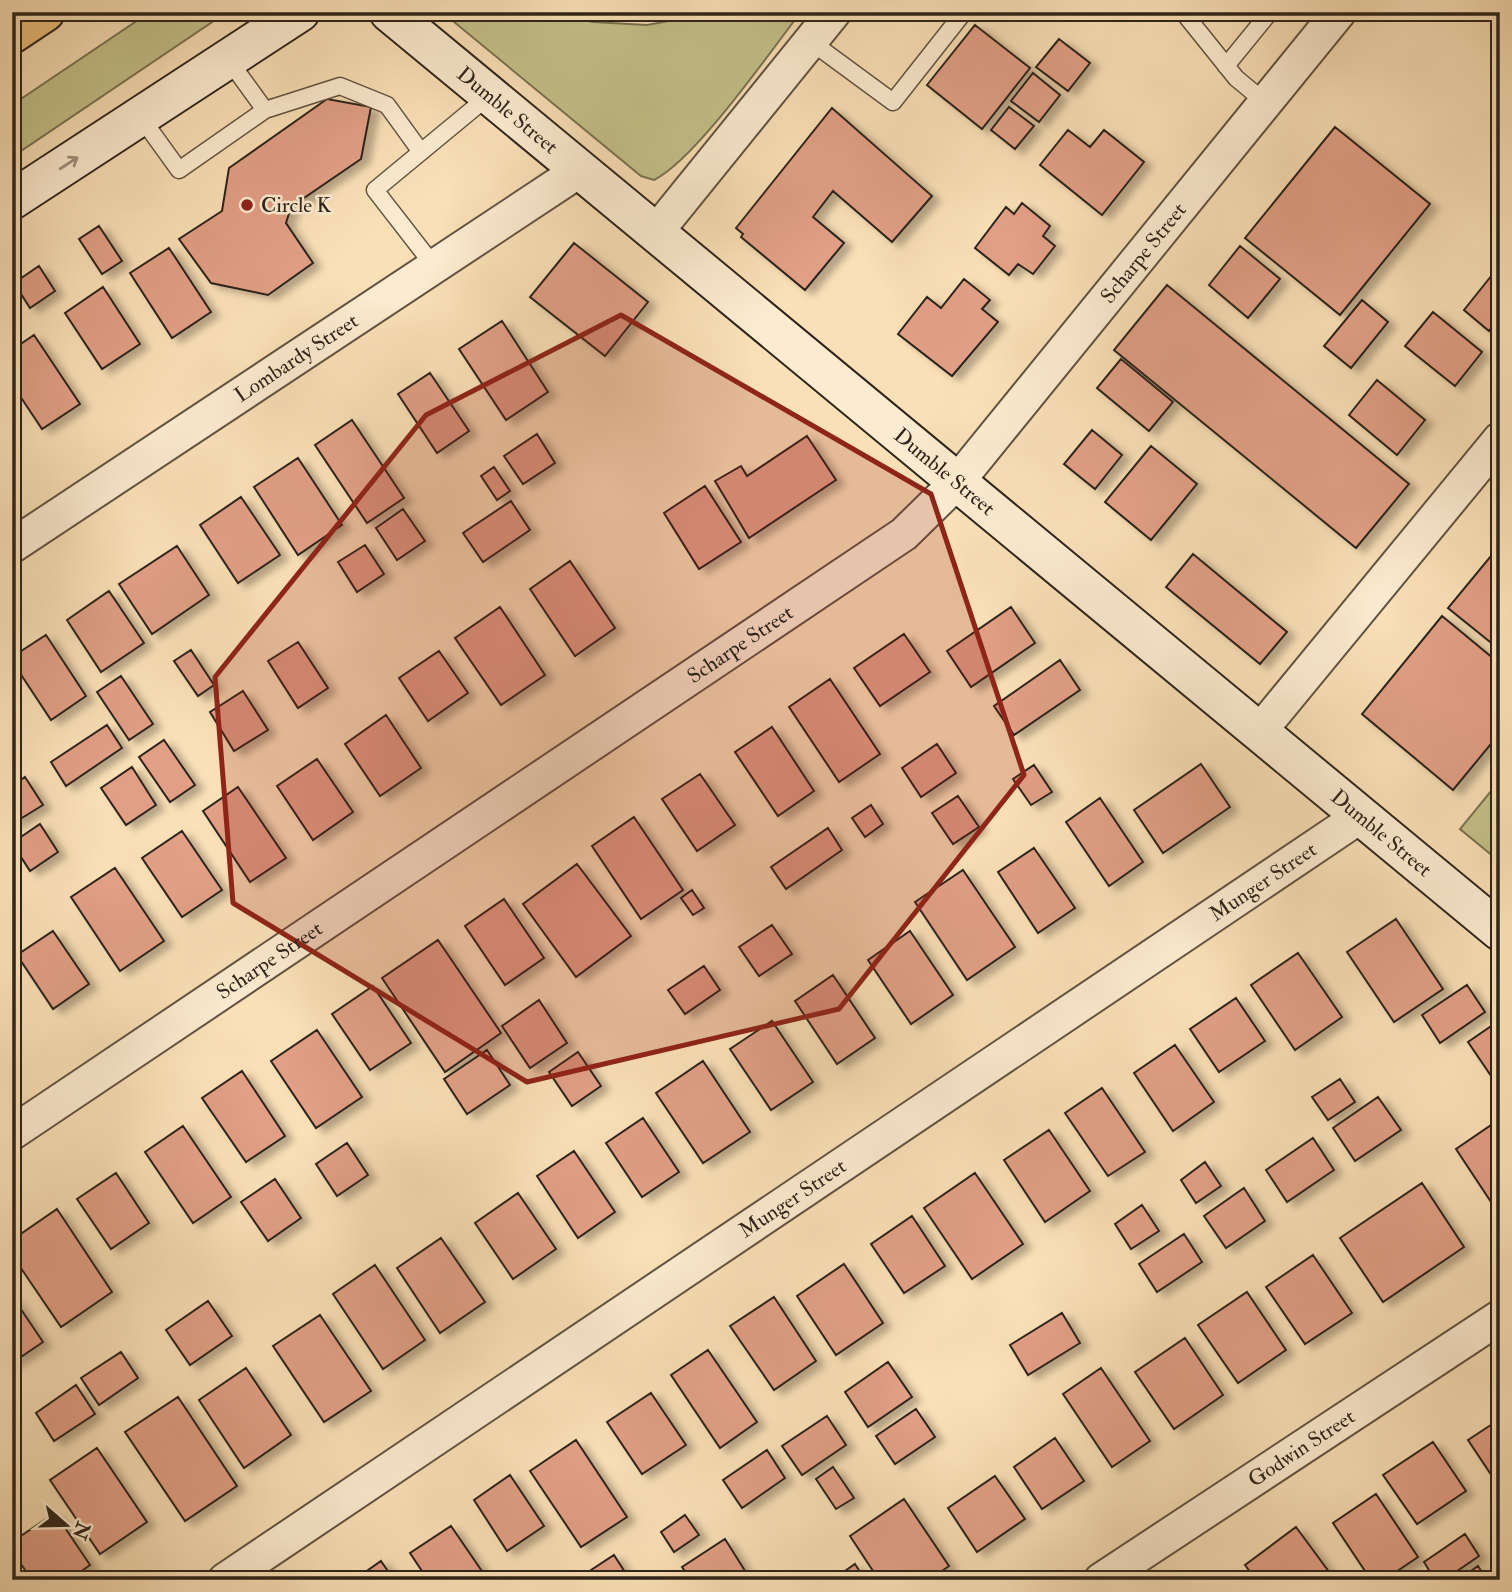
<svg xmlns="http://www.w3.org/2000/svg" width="1512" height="1592" font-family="'IM FELL Double Pica',serif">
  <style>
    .green { fill: #c4c18a; stroke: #797252; stroke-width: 2 }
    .building { fill: #e19f85; stroke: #2e241a; stroke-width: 2; filter: url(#shadow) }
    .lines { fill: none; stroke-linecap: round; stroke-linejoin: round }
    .lane-casing { stroke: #615341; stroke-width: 19 }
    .street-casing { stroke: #615341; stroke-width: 37 }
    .secondary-casing { stroke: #2e241a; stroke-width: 42 }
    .highway-casing { stroke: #2e241a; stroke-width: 42 }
    .lane { stroke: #fcebd0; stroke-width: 16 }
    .street { stroke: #fcebd0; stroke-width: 33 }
    .secondary { stroke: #fcebd0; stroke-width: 38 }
    .highway { stroke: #edc07c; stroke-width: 38 }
    .oneway { stroke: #9f917e }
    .marked { fill: #8f2418; fill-opacity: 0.2; stroke: #8f2418; stroke-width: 5; stroke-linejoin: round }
    .poi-dot { fill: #8f2418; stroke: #fcebd0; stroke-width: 2.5 }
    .labels { text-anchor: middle; stroke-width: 5; stroke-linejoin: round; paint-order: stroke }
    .street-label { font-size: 21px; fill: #2e241a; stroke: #fcebd0 }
    .poi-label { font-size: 21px; fill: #2e241a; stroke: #fcebd0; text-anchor: start }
  </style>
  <defs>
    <filter id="shadow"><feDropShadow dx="8" dy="4.5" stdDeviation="3.5" flood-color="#0004"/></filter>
  </defs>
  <rect width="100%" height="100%" fill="#fae0b7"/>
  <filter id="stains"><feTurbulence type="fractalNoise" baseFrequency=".00286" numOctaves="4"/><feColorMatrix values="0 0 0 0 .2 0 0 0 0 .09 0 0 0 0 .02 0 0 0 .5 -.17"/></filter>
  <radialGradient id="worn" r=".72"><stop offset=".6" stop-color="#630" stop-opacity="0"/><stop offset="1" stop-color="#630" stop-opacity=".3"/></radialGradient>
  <path class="green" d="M150 12H227L12 157V105Z
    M453 12H546L593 22 647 25 718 12H801C769 53 696 159 654 180L641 176 448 17Z
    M1500 780V862L1460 829Z"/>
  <path class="building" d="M975 25 1030 68 982 129 927 85Z
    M1059 39 1090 63 1068 91 1036 67Z
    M1033 73 1060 95 1039 122 1011 101Z
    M327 99 371 107 361 159 291 207 286 223 313 263 268 295 211 283 179 239 222 211 229 168Z
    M1009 107 1034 126 1015 149 991 130Z
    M832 108 932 196 892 242 833 191 813 217 844 243 805 290 741 237 743 234 736 228Z
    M1335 127 1430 204 1340 315 1245 238Z
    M1068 130 1090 147 1104 130 1144 162 1102 215 1040 165Z
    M1022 203 1050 226 1043 236 1055 246 1033 274 1018 264 1009 275 975 248 1006 207 1014 214Z
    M99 226 122 261 102 274 79 239Z
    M574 243 648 302 605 356 530 297Z
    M1240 246 1280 279 1248 318 1209 285Z
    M169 248 211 312 172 338 130 273Z
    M1500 265V318L1489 331 1464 310Z
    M39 266 55 291 30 308 14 283Z
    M964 279 990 300 982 309 998 322 952 376 898 334 927 297 941 308Z
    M1167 285 1409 484 1356 548 1114 350Z
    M103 287 140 344 102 369 65 313Z
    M1362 300 1388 322 1351 368 1324 346Z
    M1433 312 1482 352 1455 386 1405 346Z
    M502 321 548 392 506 420 459 349Z
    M34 335 80 404 42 429 12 384V350Z
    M1121 359 1173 402 1149 431 1097 388Z
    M430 373 469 431 437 453 398 394Z
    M1377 380 1425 420 1397 455 1349 415Z
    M352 420 404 498 367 523 315 445Z
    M1092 430 1122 455 1095 489 1064 464Z
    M537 434 555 463 523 484 504 456Z
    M807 436 836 480 749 538 715 481 741 466 747 476Z
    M1151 446 1197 484 1151 540 1105 502Z
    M298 458 342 525 298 555 254 487Z
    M494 467 510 491 497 500 481 476Z
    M705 486 741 542 699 569 664 513Z
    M241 497 280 555 238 583 200 525Z
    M511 501 530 530 483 562 463 533Z
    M403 509 425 541 397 560 376 528Z
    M365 545 384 574 357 592 338 562Z
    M1500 545V650L1448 608Z
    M177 546 209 595 152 634 119 584Z
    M1193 554 1287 632 1260 664 1166 587Z
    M570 561 615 628 575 656 530 589Z
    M109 591 144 643 101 672 67 620Z
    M500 607 545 675 501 705 455 638Z
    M1011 607 1035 643 971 687 947 651Z
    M1442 616 1500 664V733L1453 790 1362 714Z
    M904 634 930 672 880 706 854 668Z
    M46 635 86 696 51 720 12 661V657Z
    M298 642 328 688 298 708 268 661Z
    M191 650 214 685 198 696 174 661Z
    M439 651 468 693 428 721 399 678Z
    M1060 660 1080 690 1014 735 994 706Z
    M121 676 153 724 129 740 97 692Z
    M830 679 880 754 839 782 789 707Z
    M243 691 268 730 234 751 210 712Z
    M386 715 421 768 380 796 345 744Z
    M107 725 122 748 66 786 51 762Z
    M772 727 814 791 778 816 735 752Z
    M164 740 195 785 170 802 139 757Z
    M937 744 956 773 921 797 902 768Z
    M317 759 353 812 313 840 277 786Z
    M1201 764 1230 807 1163 853 1134 810Z
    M1034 765 1052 792 1031 805 1013 779Z
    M132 767 156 805 126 825 101 788Z
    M700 774 735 825 697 851 662 799Z
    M25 777 43 805 12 824V786Z
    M238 787 286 858 250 882 203 811Z
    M958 796 979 827 953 844 932 813Z
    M1100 798 1143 862 1109 886 1066 822Z
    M871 805 883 824 865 837 852 818Z
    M634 817 683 890 641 919 592 846Z
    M40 824 58 852 30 871 12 843Z
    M828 828 842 850 786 889 771 867Z
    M182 831 222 890 182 917 142 858Z
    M1034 848 1075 908 1038 933 998 872Z
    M577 864 631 936 576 977 523 904Z
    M115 868 164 941 120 971 71 897Z
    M963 870 1015 947 967 980 915 902Z
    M692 890 704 908 693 915 681 898Z
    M504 899 544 958 505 985 465 926Z
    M1396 919 1443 989 1394 1022 1347 952Z
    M772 925 792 954 759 976 739 947Z
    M53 931 89 984 53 1009 17 955Z
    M910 931 953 995 911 1024 868 960Z
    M438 940 501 1033 445 1072 382 978Z
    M1298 953 1342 1017 1295 1050 1251 985Z
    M704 966 720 990 685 1014 668 990Z
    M833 975 875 1038 837 1064 795 1001Z
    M1467 985 1485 1012 1440 1043 1422 1015Z
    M373 986 411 1043 370 1070 332 1014Z
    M1236 998 1265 1041 1219 1072 1190 1029Z
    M539 1000 567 1043 530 1068 502 1026Z
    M1500 1020V1089L1468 1042Z
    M772 1021 813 1082 771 1110 730 1049Z
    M317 1030 362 1097 316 1128 271 1061Z
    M1175 1045 1214 1102 1173 1131 1134 1073Z
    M487 1050 510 1085 467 1114 444 1079Z
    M578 1052 601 1086 572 1106 549 1072Z
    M703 1061 750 1132 703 1163 656 1093Z
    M242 1071 285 1136 246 1162 202 1098Z
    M1340 1079 1355 1102 1328 1120 1312 1097Z
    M1102 1088 1145 1152 1108 1176 1065 1113Z
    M1378 1097 1401 1130 1355 1161 1333 1128Z
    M643 1118 679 1172 642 1197 606 1143Z
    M1500 1119V1201L1493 1205 1456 1149Z
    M183 1126 231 1197 193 1223 145 1152Z
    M1049 1130 1090 1191 1045 1222 1004 1160Z
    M1313 1138 1334 1170 1287 1202 1266 1170Z
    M347 1143 368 1175 337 1196 316 1164Z
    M574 1151 615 1212 578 1238 537 1176Z
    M1205 1162 1221 1186 1196 1203 1181 1180Z
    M116 1173 149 1223 111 1249 77 1199Z
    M975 1173 1023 1244 972 1279 924 1208Z
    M275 1179 301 1218 268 1241 241 1202Z
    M1422 1183 1464 1247 1383 1302 1340 1238Z
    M1244 1188 1265 1221 1226 1248 1204 1216Z
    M518 1193 556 1249 513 1279 475 1223Z
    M1142 1205 1159 1231 1131 1249 1115 1224Z
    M57 1209 112 1292 61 1327 12 1255V1240Z
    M912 1216 945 1266 904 1293 871 1244Z
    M1184 1234 1202 1262 1157 1292 1139 1264Z
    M441 1238 485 1302 440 1333 397 1268Z
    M1313 1255 1352 1313 1305 1344 1266 1287Z
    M844 1264 883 1323 836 1355 797 1296Z
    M375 1265 425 1340 383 1369 333 1294Z
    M1247 1292 1286 1350 1238 1383 1198 1325Z
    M12 1296 43 1342 12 1363Z
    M774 1297 816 1361 774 1390 730 1326Z
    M208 1301 232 1336 190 1365 166 1330Z
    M1062 1313 1080 1343 1028 1375 1010 1345Z
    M320 1315 371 1391 324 1422 273 1346Z
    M1185 1338 1223 1395 1174 1429 1135 1372Z
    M708 1350 757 1422 720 1448 671 1375Z
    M121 1352 138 1378 99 1405 81 1378Z
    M888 1362 912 1397 868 1427 845 1392Z
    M246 1368 291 1435 244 1468 199 1400Z
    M1101 1368 1150 1441 1112 1467 1063 1394Z
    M76 1385 95 1414 54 1441 36 1413Z
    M651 1393 686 1445 642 1474 607 1422Z
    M178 1397 237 1486 185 1521 125 1432Z
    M916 1409 935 1437 895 1464 876 1436Z
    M827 1416 846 1445 802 1475 782 1446Z
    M1500 1419V1475L1494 1479 1468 1440Z
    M1055 1438 1084 1481 1042 1509 1014 1467Z
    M576 1440 627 1517 581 1547 530 1471Z
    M1433 1442 1466 1491 1417 1524 1383 1475Z
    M97 1448 147 1522 100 1554 50 1480Z
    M767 1450 785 1478 742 1508 723 1480Z
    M833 1467 854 1498 836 1509 816 1479Z
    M510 1475 544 1526 507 1551 474 1500Z
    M995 1476 1025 1519 977 1552 948 1508Z
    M1376 1494 1418 1557 1384 1580H1371L1333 1523Z
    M904 1499 949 1566 929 1580H879L850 1536Z
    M55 1513 90 1565 69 1580H32L12 1551V1542Z
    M685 1515 699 1535 674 1552 661 1532Z
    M451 1526 488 1580H428L410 1553Z
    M1296 1527 1335 1580H1256L1245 1565Z
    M1465 1534 1479 1556 1444 1580H1435L1424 1562Z
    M725 1539 747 1574 739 1580H691L682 1567Z
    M614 1555 630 1580H589L585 1574Z
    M381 1561 394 1580H354Z
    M855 1564 865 1580H832Z
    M1478 1566 1487 1580H1458Z"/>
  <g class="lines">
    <g class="lane-casing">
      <path id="lane" d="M1183 12 1236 78 1266 103
        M810 41 893 102 964 12
        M1226 66 1270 12
        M265 110 340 86 387 105 421 152
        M140 116 179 170 265 110 228 59
        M434 266 375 190 490 95"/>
    </g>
    <g class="street-casing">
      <g id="street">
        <path d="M656 232 834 12"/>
        <path id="s1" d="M12 546 580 170"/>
        <path d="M1259 732 1500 439"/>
        <path id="s2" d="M12 1133 904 534 957 482 1339 12"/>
        <path id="s3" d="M225 1580 1359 817"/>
        <path id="s4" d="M1101 1580 1500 1317"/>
      </g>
    </g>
    <g class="secondary-casing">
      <g id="secondary">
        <path id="s5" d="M389 12 1500 931"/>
        <path d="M12 200 300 12"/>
      </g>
    </g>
    <g class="highway-casing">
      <path id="highway" d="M12 34 45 12"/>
    </g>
    <use href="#lane" class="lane"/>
    <use href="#street" class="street"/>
    <use href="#secondary" class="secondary"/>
    <use href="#highway" class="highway"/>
  </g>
  <defs><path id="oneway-shaft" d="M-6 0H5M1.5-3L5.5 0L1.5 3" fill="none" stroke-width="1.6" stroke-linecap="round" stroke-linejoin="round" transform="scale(1.75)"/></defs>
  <use class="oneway" href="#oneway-shaft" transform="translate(69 163) rotate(-33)"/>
  <path class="marked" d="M621 315 931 494 1024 775 839 1009 527 1082 233 903 215 677 426 415Z"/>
  <circle class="poi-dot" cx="247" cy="205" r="7"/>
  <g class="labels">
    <g class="street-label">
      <text dy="7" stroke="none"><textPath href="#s5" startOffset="154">Dumble Street</textPath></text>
      <text dy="7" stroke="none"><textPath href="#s2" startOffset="1444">Scharpe Street</textPath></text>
      <text dy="7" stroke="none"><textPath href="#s1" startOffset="341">Lombardy Street</textPath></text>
      <text dy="7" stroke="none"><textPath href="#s5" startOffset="721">Dumble Street</textPath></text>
      <text dy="7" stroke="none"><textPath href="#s2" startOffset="877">Scharpe Street</textPath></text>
      <text dy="7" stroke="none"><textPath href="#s5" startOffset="1288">Dumble Street</textPath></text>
      <text dy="7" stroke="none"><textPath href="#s3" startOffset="1251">Munger Street</textPath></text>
      <text dy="7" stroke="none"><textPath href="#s2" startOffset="310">Scharpe Street</textPath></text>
      <text dy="7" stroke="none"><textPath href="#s3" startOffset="684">Munger Street</textPath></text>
      <text dy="7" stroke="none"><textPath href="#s4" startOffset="240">Godwin Street</textPath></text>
    </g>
    <g class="poi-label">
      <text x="261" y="212">Circle K</text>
    </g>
  </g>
  <rect width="1512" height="1592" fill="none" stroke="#fae0b7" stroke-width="42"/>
  <rect x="14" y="14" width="1484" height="1564" fill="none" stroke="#2e241a" stroke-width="3.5"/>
  <rect x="21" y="21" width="1470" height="1550" fill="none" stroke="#2e241a" stroke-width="2"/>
  <g transform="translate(66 1525) rotate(110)" stroke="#fcebd0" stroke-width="5" paint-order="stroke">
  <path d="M0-5L12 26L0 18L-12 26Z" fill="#2e241a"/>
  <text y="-10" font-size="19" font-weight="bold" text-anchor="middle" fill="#2e241a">N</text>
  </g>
  <rect width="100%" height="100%" filter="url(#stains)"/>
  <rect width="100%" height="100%" fill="url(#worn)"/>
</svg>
